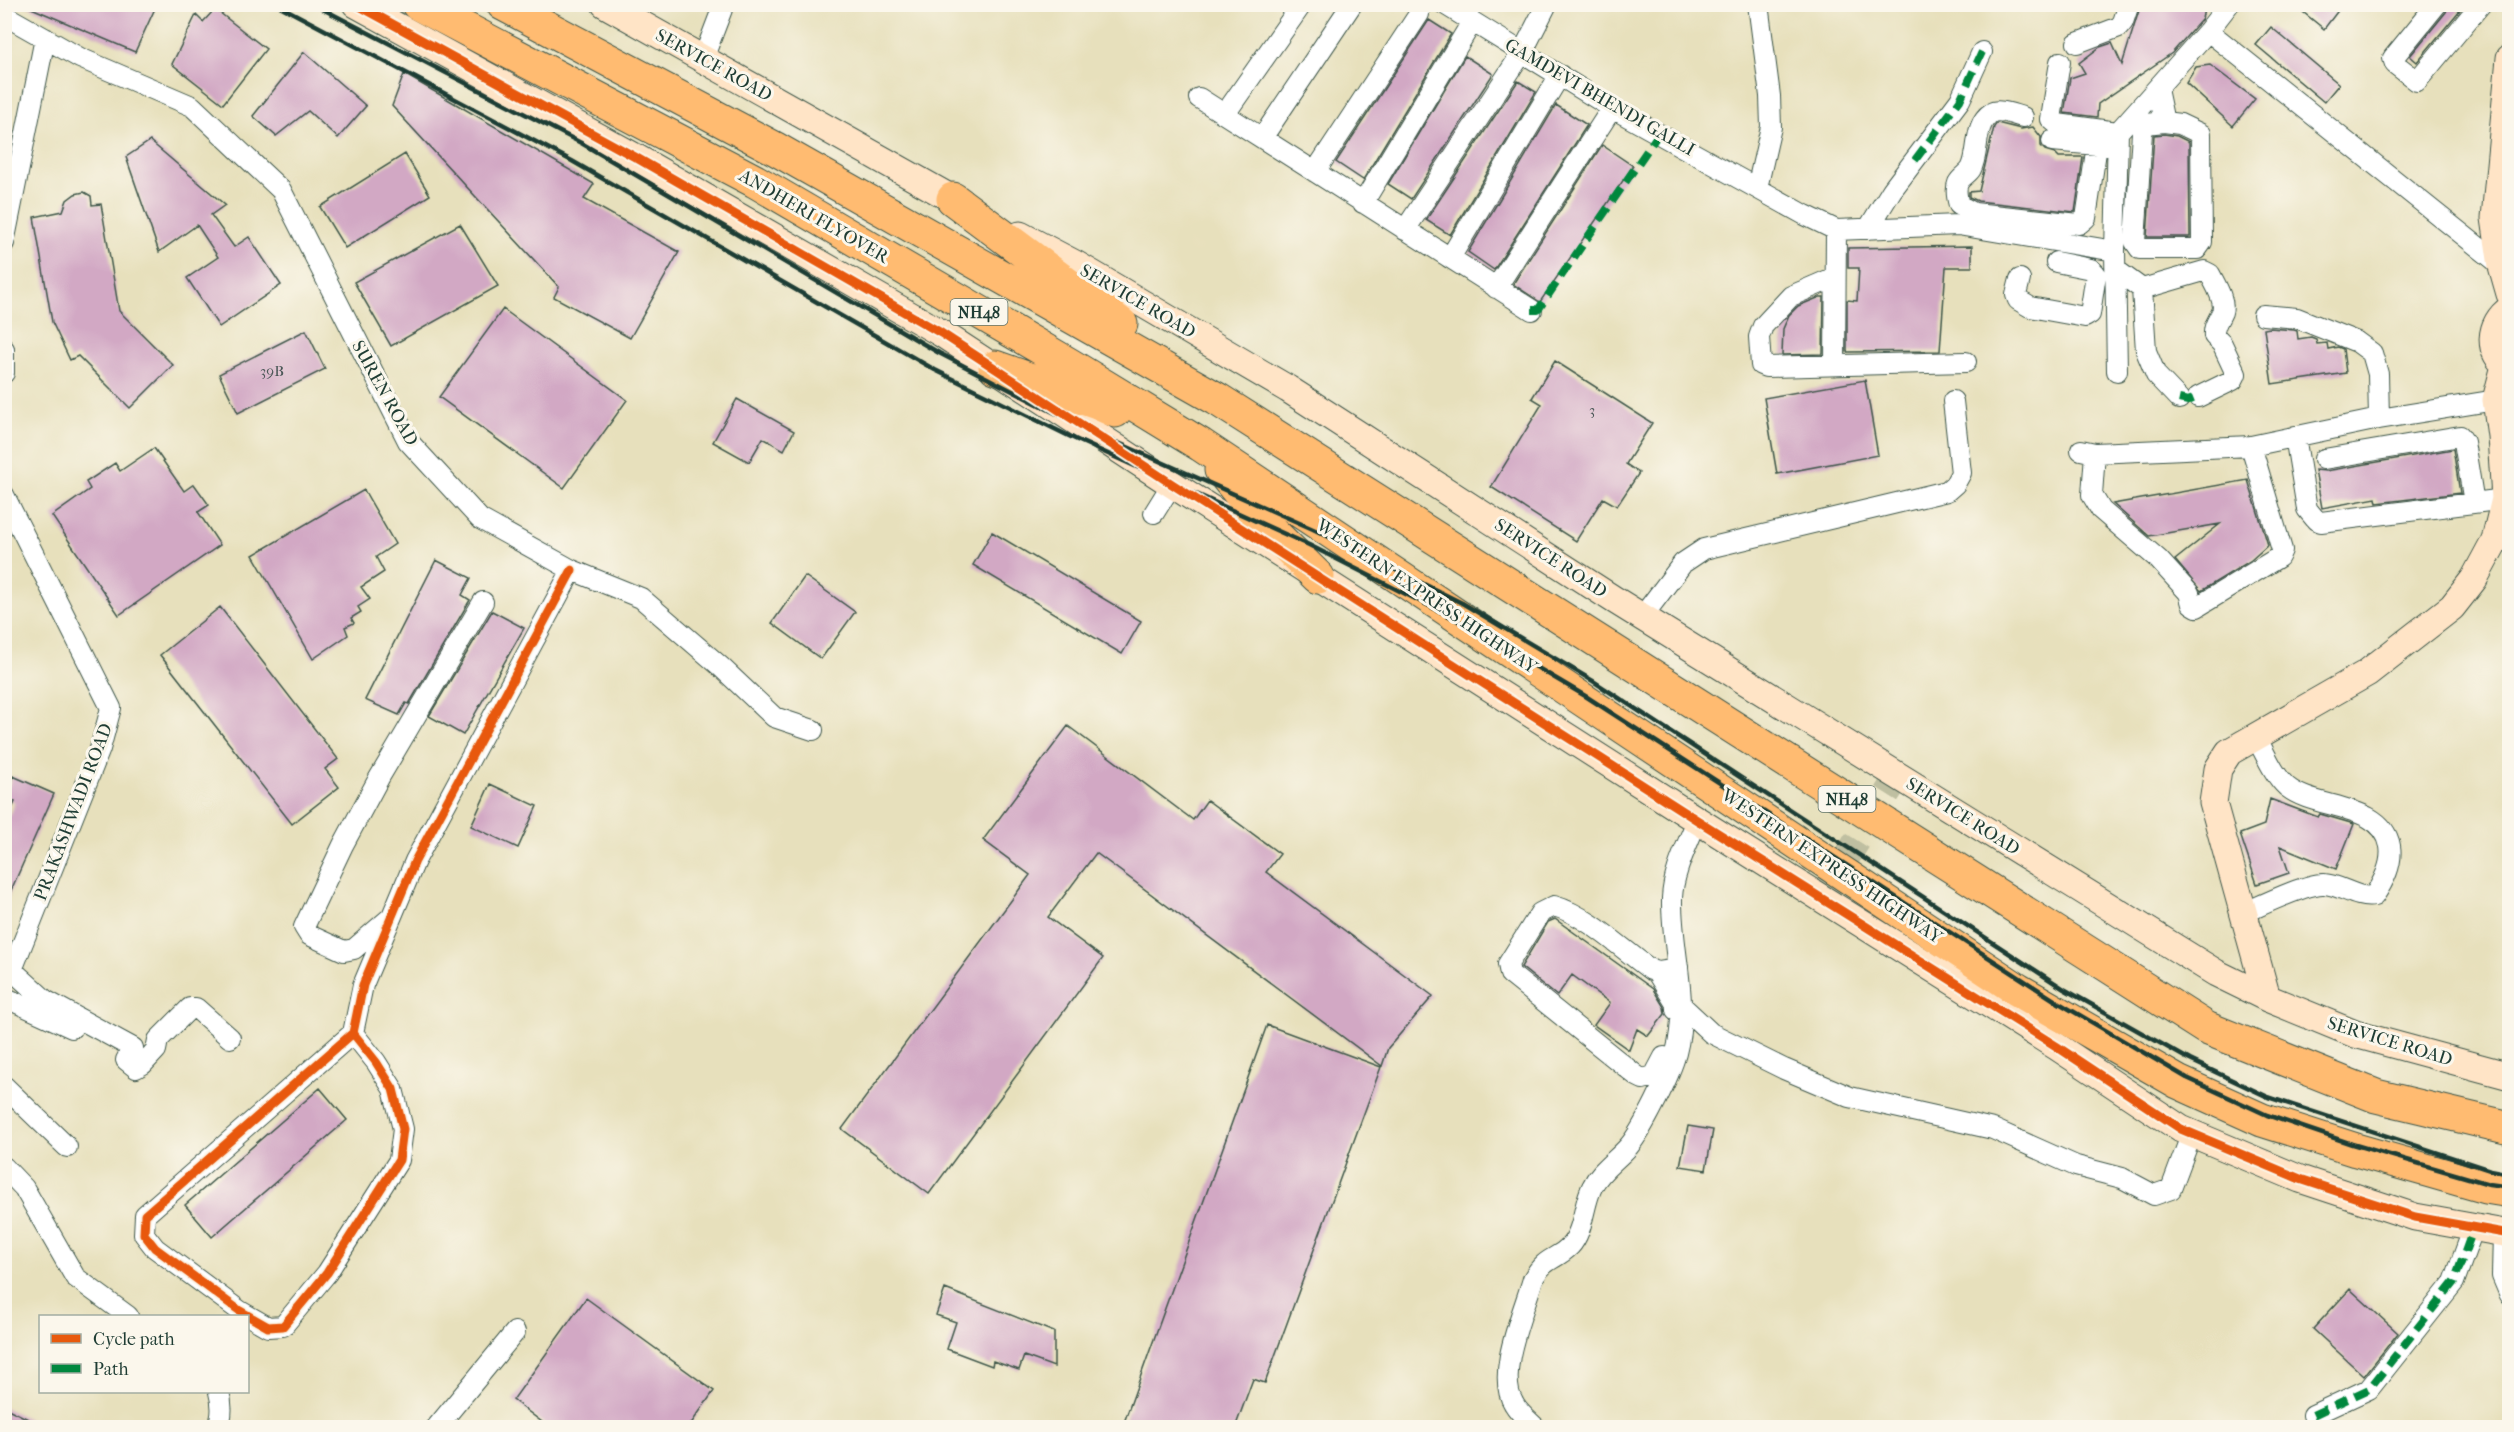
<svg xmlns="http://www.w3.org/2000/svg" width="2514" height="1432" font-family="'IM FELL French Canon',serif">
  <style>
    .building { fill: #d2a8c4 }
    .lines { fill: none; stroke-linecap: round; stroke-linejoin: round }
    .secondary-tunnel { stroke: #bfbfa1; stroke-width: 27; stroke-dasharray: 27 14; stroke-linecap: butt }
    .street-casing { stroke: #3d5548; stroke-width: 22 }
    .secondary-casing { stroke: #3d5548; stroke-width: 29 }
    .highway-casing { stroke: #3d5548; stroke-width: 35 }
    .street { stroke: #fff; stroke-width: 20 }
    .secondary { stroke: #ffe4c6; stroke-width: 27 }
    .highway { stroke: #ffbb71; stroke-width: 33 }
    .rail { stroke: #1f3d34; stroke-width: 4.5 }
    .quiet { stroke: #00873e; stroke-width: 8; stroke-dasharray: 15 8; stroke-linecap: butt }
    .cycleway-casing { stroke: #fbf7ec; stroke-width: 13 }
    .cycleway { stroke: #e8590c; stroke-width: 9 }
    .labels { text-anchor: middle; stroke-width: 6; stroke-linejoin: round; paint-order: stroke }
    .number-label { font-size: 15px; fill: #4c5858 }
    .shield { fill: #fbf7ec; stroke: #61756b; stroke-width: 1.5 }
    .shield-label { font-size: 16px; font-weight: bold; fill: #1f3d34 }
    .street-label { font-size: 18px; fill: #1f3d34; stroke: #fbf7ec }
  </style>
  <rect width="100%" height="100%" fill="#fbf7ec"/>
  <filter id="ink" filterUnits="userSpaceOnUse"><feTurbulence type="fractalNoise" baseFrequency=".0167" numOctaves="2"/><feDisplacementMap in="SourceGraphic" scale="12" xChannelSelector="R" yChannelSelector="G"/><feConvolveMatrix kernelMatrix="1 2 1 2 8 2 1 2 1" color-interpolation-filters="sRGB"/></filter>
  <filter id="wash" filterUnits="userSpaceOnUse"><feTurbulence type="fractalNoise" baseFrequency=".008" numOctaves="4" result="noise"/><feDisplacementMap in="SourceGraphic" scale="24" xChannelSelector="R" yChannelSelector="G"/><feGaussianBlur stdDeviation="1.35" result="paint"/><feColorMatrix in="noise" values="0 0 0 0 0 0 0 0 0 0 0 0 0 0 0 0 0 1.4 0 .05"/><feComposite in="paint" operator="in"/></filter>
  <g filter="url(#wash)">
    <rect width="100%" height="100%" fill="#e7e0bc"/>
    <g id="blocks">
      <path class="building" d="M22 4H157L135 52Z
        M2141 4H2205L2202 19 2172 53 2098 104 2097 117 2064 113 2070 78 2085 73 2079 63 2100 47 2112 43 2122 65Z
        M2293 4H2343L2324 29Z
        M2449 4H2465L2417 62 2410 56 2446 12Z
        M215 9 266 49 223 104 172 64 196 15 203 22Z
        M1429 20 1451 34 1363 180 1336 162Z
        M2271 27 2339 84 2324 102 2256 45Z
        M304 52 366 106 338 138 308 111 276 136 253 116Z
        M1465 56 1493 74 1411 199 1388 184Z
        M2210 65 2255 99 2233 126 2186 83 2196 67Z
        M404 74 594 184 584 199 679 252 630 338 554 297 559 287 392 106Z
        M1518 81 1536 92 1450 235 1426 220Z
        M1556 105 1587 125 1494 270 1468 252Z
        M1997 123 2021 129 2033 127 2041 137V146L2045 150 2055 153 2059 157H2083L2075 212 1978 201 1969 197V192L1979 191 1994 127Z
        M2164 134 2177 136 2189 142 2190 237H2147L2154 135Z
        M150 141 225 205 211 215 234 247 249 237 281 285 219 327 187 278 218 257 197 225 159 252 126 157Z
        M1602 145 1633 166 1540 302 1513 284Z
        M405 154 430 195 345 248 320 207Z
        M84 192 91 196 92 205 101 204 119 311 173 365 130 408 78 356 70 360 52 322 34 217 63 211 67 200 75 194Z
        M460 224 498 286 391 346 354 282Z
        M1972 246V267H1946L1940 351 1847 352V300L1857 301 1859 268H1848V248Z
        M1820 297H1824L1823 354 1782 355 1783 329 1789 315 1798 306Z
        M503 309 627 400 564 488 439 397Z
        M2270 328 2294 330 2297 331 2298 339 2311 337 2316 339 2317 344 2327 343 2328 349 2338 347 2343 349 2346 373 2272 384 2264 329Z
        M306 330 325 369 238 413 219 374Z
        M1555 361 1652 423 1626 464 1639 473 1617 506 1603 498 1576 541 1491 487 1542 404 1532 398Z
        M1865 380 1878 455 1777 474 1764 398Z
        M737 399 794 431 784 450 763 438 749 462 713 442Z
        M154 448 184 491 194 484 209 505 198 512 220 545 119 615 52 516 90 489 86 482 115 463 120 471Z
        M2453 449 2460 493 2377 503 2376 498 2322 508 2315 470 2326 471Z
        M2248 480 2268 545 2250 561 2201 591 2175 560 2220 524 2149 536 2113 504Z
        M364 490 395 544 376 557 384 572 361 587 370 599 358 607 361 612 351 618 354 623 345 627 348 635 313 659 253 555Z
        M992 532 1141 621 1122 654 973 565Z
        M436 560 471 578 462 595 470 600 409 704 406 703 399 715 365 700Z
        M805 576 855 612 821 659 772 623Z
        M220 607 338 759 325 769 339 787 292 824 160 655Z
        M492 611 524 628 463 735 429 716Z
        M1068 726 1193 820 1207 800 1280 854 1266 872 1433 996 1388 1048 1382 1066 1096 853 1048 917 1103 958 929 1194 842 1129 1030 875 983 840Z
        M13 776 54 794 4 906V826L15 802 4 798V796Z
        M490 784 537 806 518 848 471 826Z
        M2270 799 2318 817 2320 814 2354 824 2336 869 2280 846 2289 873 2257 884 2240 834 2264 825Z
        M1555 919 1653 989 1664 1007 1665 1014 1648 1036 1637 1029 1629 1050 1594 1025 1610 1003 1572 975 1557 996 1521 967 1548 922Z
        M1267 1025 1381 1067 1265 1383 1253 1379 1235 1428H1122Z
        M320 1088 347 1120 212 1237 185 1205Z
        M1688 1126 1713 1130 1706 1170 1680 1166Z
        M945 1289 1054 1332V1367L1024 1356 1019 1370 993 1361 992 1366 947 1349 956 1322 936 1315Z
        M2350 1289 2398 1333 2364 1376 2313 1329Z
        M586 1298 714 1391 688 1428H550L513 1400Z
        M4 1407 46 1428H4Z"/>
    </g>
  </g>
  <g filter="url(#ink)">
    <use href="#blocks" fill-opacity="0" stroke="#3d5548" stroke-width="1.5"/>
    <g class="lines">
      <path class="secondary-tunnel" d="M1821 898 1898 776"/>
      <g class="street-casing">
        <path id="street" d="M1444 4 1612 108 1805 215 1836 230 1958 225 2115 251
          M2229 4 2208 31 2502 266
          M2437 4 2393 58 2395 64 2417 81 2481 4
          M4 15 80 58 192 106 281 190 408 441 480 519 572 570 641 598 720 666 774 717 813 730
          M2077 43 2119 27 2123 22 2129 4
          M703 59 724 4
          M2060 62 2051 119 2057 124 2118 132
          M2157 89 2164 122 2146 124 2142 132 2135 242 2140 249H2197L2202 242 2201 134 2180 124 2164 122
          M1199 98 1532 310
          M1225 114 1302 4
          M2023 117C2014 115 1999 108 1991 113 1973 125 1980 152 1971 169 1968 174 1961 177 1958 183 1955 190 1957 198 1959 205L1974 213 2079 224 2086 218 2097 145
          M1262 138 1352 4
          M2052 141 2109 146
          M1315 172 1419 14
          M1757 188 1771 127 1770 96 1758 4
          M1363 203 1472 22
          M1868 229 1892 190 1960 100 1982 52
          M1405 230 1522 53 1547 4
          M4 243 45 38
          M1450 258 1560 75
          M2116 270 2142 289 2146 351 2156 375 2179 399
          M1835 277 1791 296 1763 326 1759 337 1761 365 1766 367 1966 362
          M2020 279 2016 295 2018 300 2030 307 2085 317 2090 314 2096 274 2091 269 2056 262
          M1496 288 1612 108
          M2142 289 2204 271 2210 274C2215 284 2226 301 2222 312 2218 321 2213 326 2214 336L2222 344 2236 374 2233 380 2198 397
          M2263 315 2297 318 2357 342 2372 353 2378 374 2379 419
          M4 349V373
          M1835 366 1836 230
          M2117 371 2115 251 2118 132 2208 31
          M2295 436 2307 509 2316 520 2321 522 2505 499
          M2081 450 2095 453 2251 446 2379 419 2496 400
          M2095 453 2092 495 2101 510 2158 559 2189 593 2192 604 2197 607 2279 557 2282 550 2251 446
          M2324 459 2460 436 2464 442 2474 503
          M4 495 111 708 100 749 12 970 4 980
          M1154 513 1172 484
          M1642 617 1683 563 1704 549 1947 491 1955 484 1961 473 1953 401
          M2244 913C2262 905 2307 883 2324 884 2342 885 2355 899 2374 896 2384 881 2393 864 2390 846 2382 802 2315 810 2287 787 2273 774 2265 753 2256 737
          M390 918 354 949 344 951 309 935 304 927 343 845 379 778 483 602
          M12 970 45 1000 133 1048 126 1060 136 1068 143 1064 156 1050 158 1040 190 1008H196L230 1038
          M1657 973 1676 1004V1010
          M4 997 72 1028
          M1681 1005 1711 1033 1784 1069 1850 1097 1993 1129 2076 1166 2122 1178 2154 1195 2171 1189 2192 1133
          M353 1033 145 1215 144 1234 155 1248 240 1311 268 1327 283 1326 327 1273 399 1160 403 1129 393 1089 376 1062 353 1033 363 985 415 861 572 570
          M1664 1057 1654 1076 1643 1079 1637 1076 1510 974 1508 964 1540 913 1554 906C1587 915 1622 949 1651 970 1661 974 1668 970 1678 967
          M4 1086 67 1147
          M4 1167 24 1188 75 1277 128 1316
          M2503 1232 2502 1276 2510 1295
          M2313 1415 2369 1389 2454 1282 2474 1227
          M217 1428C223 1417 222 1403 219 1392
          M436 1428 515 1332
          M1536 1428C1529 1421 1519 1413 1514 1404 1495 1374 1524 1311 1533 1279 1546 1256 1555 1261 1570 1246 1584 1231 1583 1205 1592 1187 1600 1170 1617 1160 1629 1146 1643 1129 1670 1075 1676 1053 1690 1001 1671 950 1672 898 1673 872 1688 844 1697 820"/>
      </g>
      <g class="secondary-casing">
        <path id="secondary" d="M356 4 635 157 941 333 1172 484 1697 820 2056 1046 2181 1129 2300 1179 2415 1217 2510 1234
          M605 4 970 209
          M2510 58 2495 218 2502 266 2510 294
          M1020 235 1075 264 1288 389 1613 599 2216 973 2267 998 2355 1034 2510 1076
          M2510 309C2489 323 2486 354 2510 368
          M2267 998 2213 803 2218 769 2229 752 2367 673 2452 607 2474 579 2495 540 2505 499 2501 436 2496 400 2505 366"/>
      </g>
      <g class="highway-casing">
        <path id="highway" d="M418 4 755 181 1070 365 1201 445 2018 990 2178 1082 2262 1120 2356 1150 2486 1187 2510 1191
          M503 4 776 149 1217 399 2206 1028 2376 1096 2510 1128
          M953 199 1121 324
          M995 367 1097 403 1115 411
          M1221 470 1266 526 1318 577"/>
      </g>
      <use href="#street" class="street"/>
      <use href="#secondary" class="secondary"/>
      <use href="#highway" class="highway"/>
      <path class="rail" d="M276 4 572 161 935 370 1075 439 1309 545 1455 619 1587 697 2059 1003 2187 1078 2267 1115 2352 1144 2489 1184 2510 1187
        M313 4 583 144 939 353 1078 425 1313 529 1462 603 1593 681 2064 989 2190 1060 2268 1097 2490 1170 2510 1174"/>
      <path class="quiet" d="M1915 160 1960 100 1982 52
        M1532 310H1538L1659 133
        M2179 399 2188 401 2198 397
        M2313 1415 2369 1389 2454 1282 2474 1227"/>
      <g class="cycleway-casing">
        <path id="cycleway" d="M356 4 635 157 941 333 1172 484 1697 820 2056 1046 2181 1129 2300 1179 2415 1217 2510 1234
          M353 1033 145 1215 144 1234 155 1248 240 1311 268 1327 283 1326 327 1273 399 1160 403 1129 393 1089 376 1062 353 1033 363 985 415 861 572 570"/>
      </g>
      <use href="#cycleway" class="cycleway"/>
    </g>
  </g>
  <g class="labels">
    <g class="number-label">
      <text x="272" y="376">39B</text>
      <text x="1592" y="415">3</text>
    </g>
    <g class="shield">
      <rect x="950.5" y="299" width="57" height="26" rx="4.5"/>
      <rect x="1818.5" y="786" width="57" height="26" rx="4.5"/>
    </g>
    <g class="shield-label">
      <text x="979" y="318">NH48</text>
      <text x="1847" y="805">NH48</text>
    </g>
    <g class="street-label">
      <text transform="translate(714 65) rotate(29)" y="6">SERVICE ROAD</text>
      <text transform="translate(1600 97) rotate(30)" y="6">GAMDEVI BHENDI GALLI</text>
      <text transform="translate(814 216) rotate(30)" y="6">ANDHERI FLYOVER</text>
      <text transform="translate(1138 301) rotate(30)" y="6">SERVICE ROAD</text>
      <text transform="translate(385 393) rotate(61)" y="6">SUREN ROAD</text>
      <text transform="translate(1551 558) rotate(33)" y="6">SERVICE ROAD</text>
      <text transform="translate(1427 596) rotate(34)" y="6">WESTERN EXPRESS HIGHWAY</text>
      <text transform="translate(73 812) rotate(-69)" y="6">PRAKASHWADI ROAD</text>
      <text transform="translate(1963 816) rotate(32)" y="6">SERVICE ROAD</text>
      <text transform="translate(1832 866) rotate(34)" y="6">WESTERN EXPRESS HIGHWAY</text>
      <text transform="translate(2390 1041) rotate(17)" y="6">SERVICE ROAD</text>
    </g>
  </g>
  <rect width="2514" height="1432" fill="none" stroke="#fbf7ec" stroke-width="24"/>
  <rect x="39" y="1315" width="210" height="78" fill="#fbf7ec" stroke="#a3ada2" stroke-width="1.5"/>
  <rect x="51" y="1334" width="30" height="9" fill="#e8590c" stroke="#a3ada2" stroke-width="1.5"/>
  <text x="93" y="1345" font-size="18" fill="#1f3d34">Cycle path</text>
  <rect x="51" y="1364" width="30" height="9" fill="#00873e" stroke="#a3ada2" stroke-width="1.5"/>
  <text x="93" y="1375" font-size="18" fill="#1f3d34">Path</text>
</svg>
